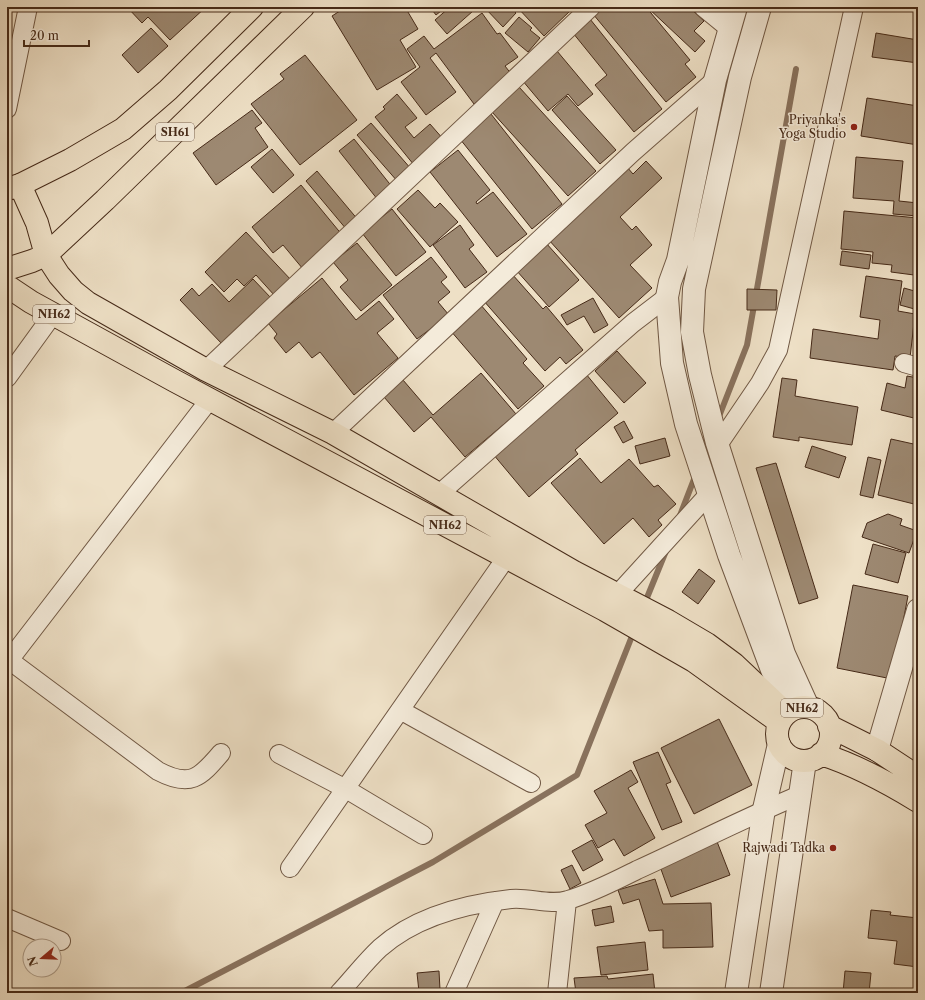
<svg xmlns="http://www.w3.org/2000/svg" width="925" height="1000" font-family="'Libre Caslon Text',serif">
  <style>
    .lines { fill: none; stroke-linecap: round; stroke-linejoin: round }
    .stream { stroke: #89725d; stroke-width: 6 }
    .building { fill: #9d8972; stroke: #462a18 }
    .minor-casing { stroke: #705844; stroke-width: 20 }
    .tertiary-casing { stroke: #705844; stroke-width: 24 }
    .primary-casing { stroke: #462a18; stroke-width: 24 }
    .trunk-casing { stroke: #462a18; stroke-width: 24 }
    .minor { stroke: #f4ebda; stroke-width: 18 }
    .tertiary { stroke: #f4ebda; stroke-width: 22 }
    .primary { stroke: #eee0c6; stroke-width: 22 }
    .trunk { stroke: #eee0c6; stroke-width: 22 }
    .poi-dot { fill: #8f2418; stroke: #f4ebda; stroke-width: 1.5 }
    .labels { text-anchor: middle; stroke-width: 3; stroke-linejoin: round; paint-order: stroke }
    .shield { fill: #f4ebda; stroke: #7a6452; stroke-width: 1 }
    .shield-label { font-size: 11px; font-weight: bold; fill: #462a18 }
    .poi-label { font-size: 12px; fill: #462a18; stroke: #f4ebda; text-anchor: end }
  </style>
  <rect width="100%" height="100%" fill="#eee0c6"/>
  <filter id="stains"><feTurbulence type="fractalNoise" baseFrequency=".005" numOctaves="4"/><feColorMatrix values="0 0 0 0 .2 0 0 0 0 .09 0 0 0 0 .02 0 0 0 .5 -.17"/></filter>
  <radialGradient id="worn" r=".72"><stop offset=".6" stop-color="#630" stop-opacity="0"/><stop offset="1" stop-color="#630" stop-opacity=".3"/></radialGradient>
  <g class="lines">
    <path class="stream" d="M718 419 747 345 796 69
      M679 518 696 474
      M644 605 666 551
      M181 993 433 862 577 775 634 631"/>
  </g>
  <path class="building" d="M127 7H206L170 40 148 17 142 23Z
    M346 7H396L398 11 405 7 418 29 400 40 416 67 377 90 332 16Z
    M430 7H446L436 15Z
    M450 7H470L473 11 447 34 435 20Z
    M484 7H510L516 13 503 27Z
    M517 7H569L571 10 544 36Z
    M602 7H646L690 60 685 64 696 77 666 102 593 14Z
    M647 7H689L704 21 694 31 705 41 695 52Z
    M7 9 12 10 7 29Z
    M482 13 497 34 500 33 518 57 505 66 512 75 474 104 436 53 430 58 456 92 426 115 401 82 420 67 407 49 424 36 434 49Z
    M519 17 532 28 530 30 540 38 528 52 505 33Z
    M590 19 662 109 634 132 595 85 607 75 573 33Z
    M151 28 168 46 138 73 122 55Z
    M876 33 918 40V63L872 57Z
    M557 51 593 94 578 106 568 94 548 111 522 80Z
    M305 55 357 120 300 165 251 104 284 79 280 74Z
    M519 87 596 171 568 196 492 112Z
    M397 94 417 118 405 127 414 138 430 124 444 140 414 165 375 117 385 109 383 107Z
    M567 96 616 150 600 164 552 110Z
    M867 98 918 106V145L861 136Z
    M252 110 262 123 255 128 268 147 216 185 193 153Z
    M491 114 562 204 532 229 460 139Z
    M371 123 412 170 398 182 357 135Z
    M354 139 393 188 378 200 339 151Z
    M272 149 294 175 273 193 251 167Z
    M458 150 490 190 476 202 477 204 493 192 527 234 497 257 430 172Z
    M856 157 903 161 899 201 918 203V216L893 214 894 201 853 198Z
    M646 161 662 178 620 217 632 230 636 226 652 245 630 265 652 288 619 318 548 239 627 167 633 174Z
    M317 171 359 221 347 230 306 181Z
    M301 185 343 236 303 269 283 245 273 253 252 227Z
    M418 190 435 208 440 203 458 222 430 247 397 209Z
    M392 209 426 252 396 276 362 233Z
    M844 211 918 218 914 275 891 272 892 265 872 263 873 252 841 249Z
    M460 225 474 245 469 249 487 272 465 288 433 245Z
    M246 232 292 281 275 296 256 275 244 286 237 279 224 292 205 272Z
    M357 243 392 285 361 311 340 287 348 280 333 262Z
    M546 243 579 280 549 307 516 270Z
    M842 251 871 255 869 269 840 265Z
    M431 257 447 277 441 282 450 292 438 302 449 315 417 339 383 295Z
    M512 274 543 309 546 306 583 350 566 364 560 357 545 371 483 300Z
    M866 276 902 281 898 311 915 314 910 358 895 356 893 370 810 358 813 329 878 339 880 320 860 317Z
    M322 278 356 320 379 301 394 319 377 333 398 358 354 395 320 352 312 358 299 342 286 353 274 338 277 334 268 323Z
    M253 279 271 298 223 345 180 300 192 288 199 296 212 284 229 302Z
    M904 288 918 292V310L900 305Z
    M747 289 777 290 776 310H747Z
    M593 298 608 325 594 333 584 316 567 325 561 315Z
    M480 304 527 359 523 363 544 386 518 409 450 330Z
    M617 351 646 383 624 403 595 371Z
    M481 373 516 414 465 457 431 417 414 432 384 397 403 380 433 415Z
    M586 374 618 413 575 450 578 454 529 497 493 454Z
    M907 376 918 378V419L881 410 887 383 905 388Z
    M782 378 797 380 795 396 858 407 852 445 799 437V441L773 437Z
    M624 421 633 438 623 443 614 427Z
    M665 438 670 456 640 464 635 446Z
    M891 439 918 445V505L878 495Z
    M812 446 846 457 839 478 805 467Z
    M868 457 881 460 873 498 860 495Z
    M580 458 601 483 629 459 654 487 658 485 676 504 658 520 662 525 649 537 633 518 604 544 551 483Z
    M776 463 818 598 799 604 756 468Z
    M888 514 902 519 900 525 917 531 909 553 862 537 867 523Z
    M873 544 906 553 898 583 865 574Z
    M699 569 715 581 698 604 682 592Z
    M853 585 908 596 892 679 837 668Z
    M719 719 752 785 694 814 661 748Z
    M658 752 671 782 666 784 682 822 662 830 633 762Z
    M631 770 638 782 628 788 655 838 624 856 614 839 598 848 585 825 607 813 594 791Z
    M716 839 730 875 671 897 658 861Z
    M592 840 603 860 583 871 572 851Z
    M572 865 581 883 570 889 561 870Z
    M655 879 663 904 711 903 713 947 663 948V930L649 931 639 899 623 904 618 890Z
    M611 906 614 922 595 926 592 910Z
    M871 910 891 912 890 915 918 918V967L894 964 897 941 868 938Z
    M645 942 648 970 601 975 597 947Z
    M439 971 440 990 419 992 417 973Z
    M845 971 871 973 869 993H843Z
    M653 974 655 993H576L574 978 607 976 608 979Z"/>
  <g class="lines">
    <g class="minor-casing">
      <path id="minor" d="M703 7 731 30
        M7 109 28 7
        M904 363 918 367
        M206 370 591 7
        M7 378 54 313
        M333 433 633 152 715 80
        M718 445 760 383 778 350 854 7
        M438 495 633 323 667 297
        M617 595 708 495
        M9 660 158 771C190 788 200 778 221 753
        M7 663 210 399
        M400 710 531 783
        M279 754 346 789 423 835
        M290 868 506 558
        M7 918 61 941
        M339 993C353 978 365 962 380 948 415 917 465 904 511 899 530 897 550 906 568 900 592 893 615 881 637 870 692 845 746 817 802 794
        M454 993 495 901
        M557 993 567 901"/>
    </g>
    <g class="tertiary-casing">
      <path id="tertiary" d="M736 7 715 80 678 260 670 282 667 297 672 363 686 424 729 555 772 670 794 708
        M760 7 740 77 694 289 692 332 700 375 717 443 784 654 808 707
        M877 750 918 610
        M736 993 764 809 779 744
        M771 993 805 761"/>
    </g>
    <g class="primary-casing">
      <path id="primary" d="M20 185 70 160 123 129 168 90 252 7
        M46 255 105 200 303 7"/>
    </g>
    <g class="trunk-casing">
      <path id="trunk" d="M7 189 20 185 37 223 46 255 59 275 73 291 88 303 206 370 333 433 574 572 668 621 707 644 734 664 786 713
        M7 269 32 261 46 255
        M7 286 31 302 175 381 605 610 694 661 779 722
        M777 734a27 27 0 1 1 54 0a27 27 0 1 1-54 0Z
        M829 726 877 750 918 777
        M821 754C856 765 887 782 918 801"/>
    </g>
    <use href="#minor" class="minor"/>
    <use href="#tertiary" class="tertiary"/>
    <use href="#primary" class="primary"/>
    <use href="#trunk" class="trunk"/>
  </g>
  <g class="poi-dot">
    <circle cx="854" cy="127" r="4"/>
    <circle cx="833" cy="848" r="4"/>
  </g>
  <g class="labels">
    <g class="shield">
      <rect x="156" y="123" width="38" height="18" rx="3"/>
      <rect x="33" y="305" width="42" height="18" rx="3"/>
      <rect x="424" y="516" width="42" height="18" rx="3"/>
      <rect x="781" y="699" width="42" height="18" rx="3"/>
    </g>
    <g class="shield-label">
      <text x="175" y="136">SH61</text>
      <text x="54" y="318">NH62</text>
      <text x="445" y="529">NH62</text>
      <text x="802" y="712">NH62</text>
    </g>
    <g class="poi-label">
      <text x="846" y="124">Priyanka's<tspan x="846" dy="14">Yoga Studio</tspan></text>
      <text x="825" y="852">Rajwadi Tadka</text>
    </g>
  </g>
  <rect width="925" height="1000" fill="none" stroke="#eee0c6" stroke-width="24"/>
  <rect x="8" y="8" width="909" height="984" fill="none" stroke="#462a18" stroke-width="2"/>
  <rect x="12" y="12" width="901" height="976" fill="none" stroke="#462a18"/>
  <g transform="translate(42 958) rotate(251)"><circle r="19" fill="#f4ebda" stroke="#ae9e8c"/>
  <path d="M0-3L7 15L0 10L-7 15Z" fill="#8f2418"/>
  <text y="-6" font-size="11" font-weight="bold" text-anchor="middle" fill="#462a18">N</text>
  </g>
  <path d="M24 40v6h65v-6" fill="none" stroke="#462a18" stroke-width="2"/>
  <text x="30" y="40" font-size="12" fill="#462a18" stroke="#f4ebda" stroke-width="3" paint-order="stroke">20 m</text>
  <rect width="100%" height="100%" filter="url(#stains)"/>
  <rect width="100%" height="100%" fill="url(#worn)"/>
</svg>
